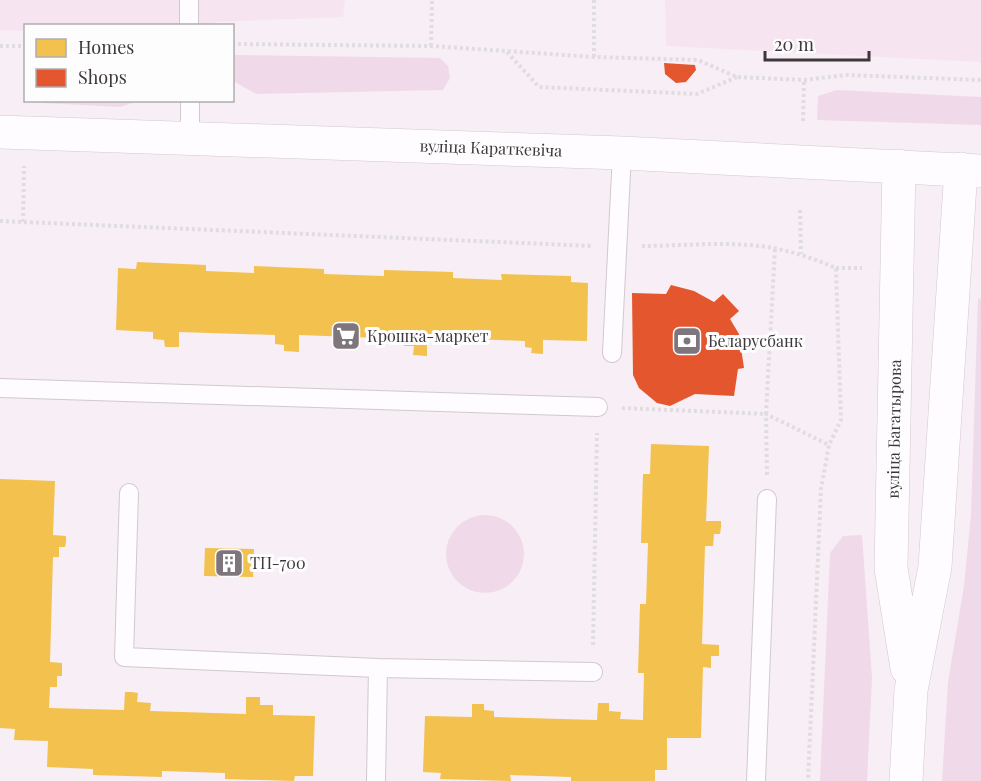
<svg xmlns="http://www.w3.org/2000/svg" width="981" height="781" font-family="'Playfair Display',serif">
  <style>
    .built { fill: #f7e4f1 }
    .green { fill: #f0dae9 }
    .homes { fill: #f2c14e }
    .shops { fill: #e4572e }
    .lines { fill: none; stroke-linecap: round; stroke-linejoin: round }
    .lane-casing { stroke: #d1c9ce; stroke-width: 20 }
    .secondary-casing { stroke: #d1c9ce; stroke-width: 34 }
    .path { stroke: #dfdddf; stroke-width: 4; stroke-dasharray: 3 3; stroke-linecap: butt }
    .lane { stroke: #fefcfe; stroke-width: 18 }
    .secondary { stroke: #fefcfe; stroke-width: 33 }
    .labels { text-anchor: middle; stroke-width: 6; stroke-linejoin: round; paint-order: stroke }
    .street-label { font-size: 16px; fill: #3d363b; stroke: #fdfdfd }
    .poi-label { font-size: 16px; fill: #3d363b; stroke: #fdfdfd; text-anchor: start }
  </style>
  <rect width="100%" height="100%" fill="#f8eef5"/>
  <path class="built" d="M0 0H345L343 17 215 22V26H26L25 31 0 30Z
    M665 0H981V62L666 46Z"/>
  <path class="green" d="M233 55 440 58 448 66 450 78 443 90 256 94 233 81Z
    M837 90 981 97V125L817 120 818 96Z
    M43 101V100L138 101 120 107 43 103Z
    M978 298 981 300V781H942L948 682 964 586 971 515Z
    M446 554a39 39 0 1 1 78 0a39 39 0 1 1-78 0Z
    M862 535 872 678 867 781H820L830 553 843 536Z"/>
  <path class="homes" d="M137 262 206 265V271L254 273V266L324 269V274L384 276V270L453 272V278L502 280 501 274 571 276V282L588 283 587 341 543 340V354L531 353 532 348 525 347V341L427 337V356L413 355 414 346H404L405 339 299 335V352L284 351V345L275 344V335L179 332V347H165L164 340 153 339V332L116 330 118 268 136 269Z
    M651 444 709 446 706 521H721V527L720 534H714L713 546H705L702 644 719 645V656H711V668L703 667 701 738H667V770H655V781H571V777L510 775 511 781 440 779 441 773 423 772 425 716 472 717V704H484V710L494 711V717L597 720 598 703H609V711L621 712 620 719 643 720 644 673H638L640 604H646L648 543H641L643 474H650Z
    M0 479 55 481 53 535 66 536V541L65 547H59V557H53L50 662 62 663V676H57V687H50L49 708 124 710 125 692H131L138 693 137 702 151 703 150 711 246 714V697H260V705H273V715L315 716 313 776H295L294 781 225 779V773L162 771V777L93 775V769L47 767 48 741 14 740 15 729 0 728Z
    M205 548 254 549 253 577 204 576Z"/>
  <path class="shops" d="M664 63 695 65 696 70 686 82 676 83 665 74Z
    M671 285 694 291 714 302 723 294 739 311 730 319 739 334 744 368 738 369 734 396 695 394 670 406 657 403 639 388 633 375 632 293 666 294Z"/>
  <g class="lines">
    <g class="lane-casing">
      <path id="lane" d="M189 26V0
        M190 100V137
        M612 353 622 153
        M0 388 598 407
        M129 493 124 657 378 668 593 672
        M376 781 378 668
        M756 781 767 499"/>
    </g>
    <g class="secondary-casing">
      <path id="secondary" d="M0 132 622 153 981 171
        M899 166 891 568 907 668
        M906 781 911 690 935 567 961 169"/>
    </g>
    <path class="path" d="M232 44 431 46 594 57 698 60 737 77 804 80 846 75 981 80
      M0 46H26
      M431 46 432 0
      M507 52 539 87 697 94 737 77
      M594 57V0
      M803 121 804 80
      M800 210 801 254
      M0 221 593 246
      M23 222 24 166
      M642 246C686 246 735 240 778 249 798 253 817 260 836 268L841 420 829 445 821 489 808 781
      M836 268H862
      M622 408 766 414 775 248
      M767 475 766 414 829 445
      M593 645 597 433"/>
    <use href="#lane" class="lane"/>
    <use href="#secondary" class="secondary"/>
  </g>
  <defs>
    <g id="supermarket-square" transform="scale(1.5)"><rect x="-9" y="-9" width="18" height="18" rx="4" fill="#7e767c" stroke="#fdfdfd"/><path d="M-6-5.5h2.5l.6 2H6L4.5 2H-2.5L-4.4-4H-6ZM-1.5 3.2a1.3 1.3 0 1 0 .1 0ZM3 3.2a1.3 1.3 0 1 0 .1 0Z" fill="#fff"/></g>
    <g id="bank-square" transform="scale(1.5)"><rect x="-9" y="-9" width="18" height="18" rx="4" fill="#7e767c" stroke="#fdfdfd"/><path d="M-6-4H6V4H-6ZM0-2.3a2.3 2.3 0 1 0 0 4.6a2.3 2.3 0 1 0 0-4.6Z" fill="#fff"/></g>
    <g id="building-square" transform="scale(1.5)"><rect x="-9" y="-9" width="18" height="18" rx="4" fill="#7e767c" stroke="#fdfdfd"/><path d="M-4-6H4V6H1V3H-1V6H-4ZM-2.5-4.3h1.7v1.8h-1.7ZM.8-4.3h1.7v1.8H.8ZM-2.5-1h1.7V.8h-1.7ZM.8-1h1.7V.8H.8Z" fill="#fff"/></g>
  </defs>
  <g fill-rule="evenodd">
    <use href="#supermarket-square" x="346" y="336"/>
    <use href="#bank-square" x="687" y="341"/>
    <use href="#building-square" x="229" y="563"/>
  </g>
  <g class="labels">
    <g class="street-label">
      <text transform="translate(491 148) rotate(2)" y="6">вуліца Караткевіча</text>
      <text transform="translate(894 429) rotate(-89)" y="6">вуліца Багатырова</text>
    </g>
    <g class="poi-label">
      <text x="367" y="342">Крошка-маркет</text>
      <text x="708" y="347">Беларусбанк</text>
      <text x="250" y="569">ТП-700</text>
    </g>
  </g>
  <rect x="24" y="24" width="210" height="78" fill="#fdfdfd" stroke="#b0adaf" stroke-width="1.5"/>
  <rect x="36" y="39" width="30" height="18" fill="#f2c14e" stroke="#b0adaf" stroke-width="1.5"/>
  <text x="78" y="54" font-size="18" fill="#3d363b">Homes</text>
  <rect x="36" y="69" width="30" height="18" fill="#e4572e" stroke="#b0adaf" stroke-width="1.5"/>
  <text x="78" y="84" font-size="18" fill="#3d363b">Shops</text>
  <path d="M765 51v9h104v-9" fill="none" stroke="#3d363b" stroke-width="3"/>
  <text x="774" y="51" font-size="18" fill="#3d363b" stroke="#fdfdfd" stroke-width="4.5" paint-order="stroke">20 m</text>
</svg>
